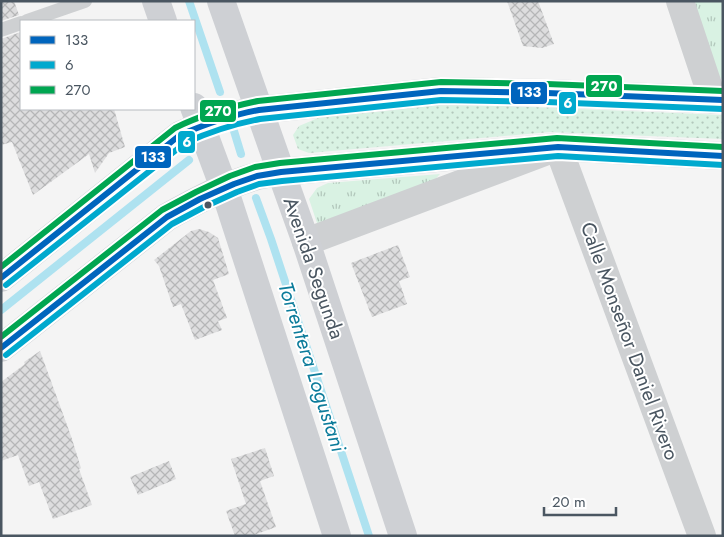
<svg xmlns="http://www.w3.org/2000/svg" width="724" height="537" font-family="Jost,sans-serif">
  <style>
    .grass { fill: url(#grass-dots) }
    .park { fill: url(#park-tufts) }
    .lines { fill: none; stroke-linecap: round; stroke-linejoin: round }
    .stream { stroke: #aee2f0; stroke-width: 8 }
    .building { fill: url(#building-cross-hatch) }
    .service { stroke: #ced0d2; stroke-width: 14 }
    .minor { stroke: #ced0d2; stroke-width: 28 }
    .secondary { stroke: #ced0d4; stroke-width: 28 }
    .bus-1-casing { stroke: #fff; stroke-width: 10 }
    .bus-2-casing { stroke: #fff; stroke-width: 10 }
    .bus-3-casing { stroke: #fff; stroke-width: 10 }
    .bus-1 { stroke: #0065bd; stroke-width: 6 }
    .bus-2 { stroke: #00a9ce; stroke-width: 6 }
    .bus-3 { stroke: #00a651; stroke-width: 6 }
    .bus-dot { fill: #4a5661; stroke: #fff; stroke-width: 2 }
    .labels { text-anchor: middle; stroke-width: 4; stroke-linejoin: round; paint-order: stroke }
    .street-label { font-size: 20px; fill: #4a5661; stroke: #fff }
    .water-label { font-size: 21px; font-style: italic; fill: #0c7c9b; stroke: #fff }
    .line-badge { stroke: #fff; stroke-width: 2 }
    .badge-label { font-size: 14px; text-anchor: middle; font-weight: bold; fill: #fff }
  </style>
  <defs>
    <pattern id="grass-dots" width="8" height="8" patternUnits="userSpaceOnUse" patternTransform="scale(1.25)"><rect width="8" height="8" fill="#d9f2e3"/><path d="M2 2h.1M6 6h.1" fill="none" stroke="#b2c7bb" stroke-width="1.8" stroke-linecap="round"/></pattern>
    <pattern id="park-tufts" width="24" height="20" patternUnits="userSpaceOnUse" patternTransform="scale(1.25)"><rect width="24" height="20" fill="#d9f2e3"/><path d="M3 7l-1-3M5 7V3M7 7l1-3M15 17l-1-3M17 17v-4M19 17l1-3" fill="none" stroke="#b2c7bb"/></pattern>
    <pattern id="building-cross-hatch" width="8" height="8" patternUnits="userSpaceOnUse" patternTransform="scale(1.25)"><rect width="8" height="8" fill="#ddddde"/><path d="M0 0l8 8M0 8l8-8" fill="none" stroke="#b5b6b7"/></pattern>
  </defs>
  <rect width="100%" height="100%" fill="#f4f4f4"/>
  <path class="grass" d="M438 103 723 115V139L550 132 309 153 298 149 293 135 299 126 318 118 373 109Z"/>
  <path class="park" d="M692 1H723V79L718 78Z
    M440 174 432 183 318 226 309 199 317 188 328 183Z"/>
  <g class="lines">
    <path class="stream" d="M189 1 220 92
      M234 131 241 154
      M256 198 271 239 369 536
      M1 310 189 160"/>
  </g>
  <path class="building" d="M1 1H14L19 15 1 21Z
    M507 1H538L554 44 542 48 523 46Z
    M21 32V109H114L125 147 109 153 95 173 89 154 33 195 12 142 1 145V39Z
    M199 229 209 232 218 238 229 274 213 280 227 318 218 321 222 330 195 340 181 304 173 307 159 266 154 260 191 231Z
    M398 245 410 277 399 281 407 304 372 317 351 263Z
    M40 351 71 436 81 468 79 469 92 505 53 519 39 482 29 486 18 455 1 461V382L25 364 24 362Z
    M265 448 274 476 260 481 276 527 251 536H235L226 511 246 504 231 459Z
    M169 461 176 479 138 495 130 477Z"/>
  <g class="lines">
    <path class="service" d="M27 21 85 1
      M1 30 21 23"/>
    <path class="minor" d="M680 1 713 100
      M306 242 558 147 702 536"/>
    <path class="secondary" d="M156 1 163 21
      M221 1 281 172 306 242 403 536
      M194 107 224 188 337 536
      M1 278 180 135C206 123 230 115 259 110L441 91 547 93 723 100
      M1 348 167 217C196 201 225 185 257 176 265 174 273 173 281 172L558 147 723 156"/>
    <g class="bus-1-casing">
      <path id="bus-1" d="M1 278 180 135C206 124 231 115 259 110L441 91 547 93 723 100
        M1 348 167 217 200 199 234 184 257 176 281 172 558 147 723 156"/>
    </g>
    <g class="bus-2-casing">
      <path id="bus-2" d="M6 285 185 143C209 132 234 124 260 119L441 100 547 102 723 109
        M6 355 172 224 204 207 237 192 259 184 282 181 558 156 723 165"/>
    </g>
    <g class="bus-3-casing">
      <path id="bus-3" d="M1 267 175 128C201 115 229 107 258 101L441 82 547 84 723 91
        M1 337 162 210 196 192 230 176 255 167 280 163 557 138 723 147"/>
    </g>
    <use href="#bus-1" class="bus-1"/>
    <use href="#bus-2" class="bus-2"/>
    <use href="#bus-3" class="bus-3"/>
  </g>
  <circle class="bus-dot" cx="208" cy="205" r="4.5"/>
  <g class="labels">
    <g class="street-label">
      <text transform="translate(314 268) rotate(71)" y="7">Avenida Segunda</text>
      <text transform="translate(630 341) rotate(70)" y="7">Calle Monseñor Daniel Rivero</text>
    </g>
    <g class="water-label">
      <text transform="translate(312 367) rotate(72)" y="7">Torrentera Logustani</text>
    </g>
  </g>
  <g class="line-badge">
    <rect x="585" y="74" width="38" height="24" rx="5" fill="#00a651"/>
    <rect x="510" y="81" width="38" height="24" rx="5" fill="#0065bd"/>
    <rect x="558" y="91" width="19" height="24" rx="5" fill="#00a9ce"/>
    <rect x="199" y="99" width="38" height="24" rx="5" fill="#00a651"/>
    <rect x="177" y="130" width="19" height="24" rx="5" fill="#00a9ce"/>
    <rect x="134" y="145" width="38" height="24" rx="5" fill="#0065bd"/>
  </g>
  <g class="badge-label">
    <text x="604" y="91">270</text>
    <text x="529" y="97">133</text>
    <text x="568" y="108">6</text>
    <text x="218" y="116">270</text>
    <text x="187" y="147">6</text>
    <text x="153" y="162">133</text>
  </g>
  <rect width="724" height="537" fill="none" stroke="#4a5661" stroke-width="5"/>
  <rect x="20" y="20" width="175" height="90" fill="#ffffff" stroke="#b7bbc0"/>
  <rect x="30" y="36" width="25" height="8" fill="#0065bd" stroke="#b7bbc0"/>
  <text x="65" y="45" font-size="15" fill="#4a5661">133</text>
  <rect x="30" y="61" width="25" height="8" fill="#00a9ce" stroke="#b7bbc0"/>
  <text x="65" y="70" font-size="15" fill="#4a5661">6</text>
  <rect x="30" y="86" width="25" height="8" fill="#00a651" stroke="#b7bbc0"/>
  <text x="65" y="95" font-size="15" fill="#4a5661">270</text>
  <path d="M544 507v8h72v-8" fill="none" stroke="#4a5661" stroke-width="2.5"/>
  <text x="552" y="507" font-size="15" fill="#4a5661" stroke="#ffffff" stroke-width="4" paint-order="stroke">20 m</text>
</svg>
